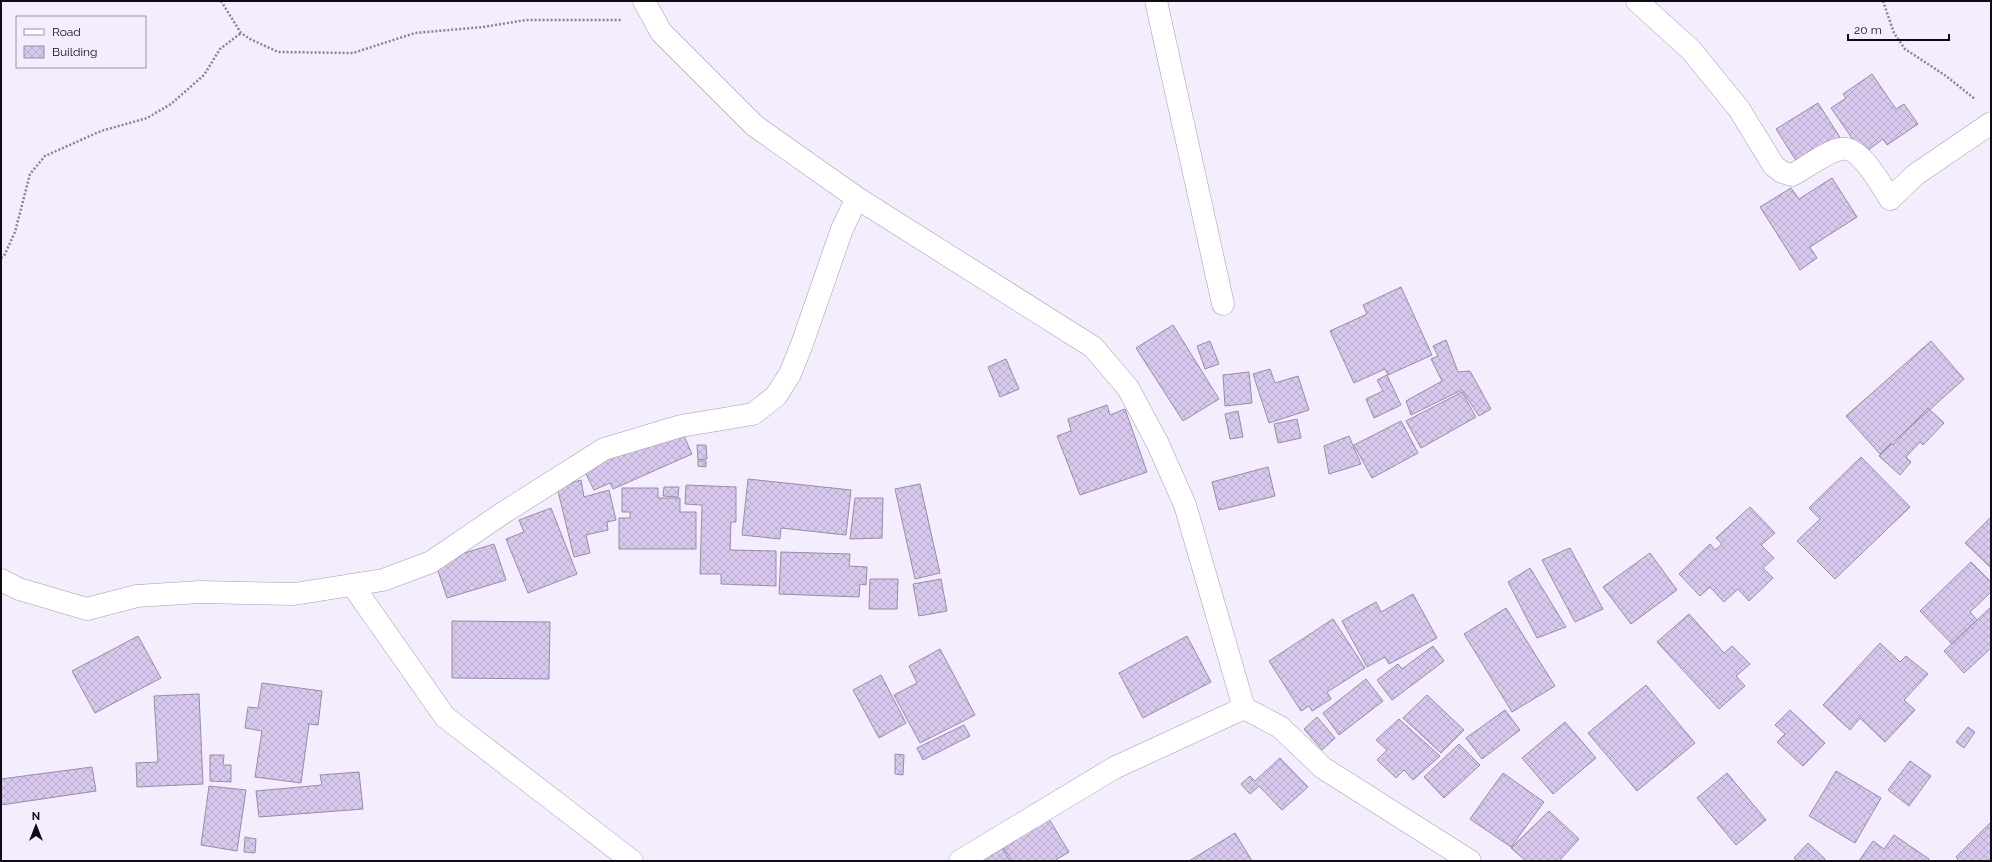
<svg xmlns="http://www.w3.org/2000/svg" width="1992" height="862" font-family="Raleway,sans-serif">
  <style>
    .building { fill: url(#building-cross-hatch); stroke: #978da6 }
    .lines { fill: none; stroke-linecap: round; stroke-linejoin: round }
    .minor-casing { stroke: #a59bb4; stroke-width: 23 }
    .path { stroke: #898490; stroke-width: 2.5; stroke-dasharray: 2 2; stroke-linecap: butt }
    .minor { stroke: #fff; stroke-width: 22 }
  </style>
  <defs>
    <pattern id="building-cross-hatch" width="8" height="8" patternUnits="userSpaceOnUse"><rect width="8" height="8" fill="#d8c8ee"/><path d="M0 0l8 8M0 8l8-8" fill="none" stroke="#b8aacb"/></pattern>
  </defs>
  <rect width="100%" height="100%" fill="#f3edfd"/>
  <path class="building" d="M1872 74 1896 109 1904 104 1918 124 1887 145 1883 139 1863 154 1831 108 1846 98 1843 94Z
    M1818 103 1841 139 1797 162 1776 129Z
    M1832 178 1857 217 1810 247 1817 258 1800 270 1760 207 1791 188 1799 199Z
    M1401 287 1432 355 1388 375 1385 369 1354 383 1330 331 1367 314 1363 305Z
    M1173 325 1219 399 1183 421 1136 348Z
    M1446 340 1458 372 1470 371 1491 409 1479 416 1462 390 1411 415 1406 401 1442 381 1431 359 1438 356 1433 346Z
    M1210 341 1219 364 1205 369 1197 346Z
    M1931 341 1964 379 1880 454 1846 416Z
    M1006 359 1019 389 1000 397 988 367Z
    M1270 369 1275 383 1298 376 1309 410 1269 423 1253 374Z
    M1249 372 1252 403 1225 406 1223 375Z
    M1387 375 1401 405 1374 418 1366 399 1383 391 1377 380Z
    M1462 392 1476 417 1421 448 1406 421Z
    M1107 405 1110 415 1125 409 1147 472 1080 495 1057 436 1071 431 1068 419Z
    M1928 408 1944 423 1923 445 1920 442 1906 457 1911 462 1900 475 1879 456 1891 443 1893 445Z
    M1238 411 1243 437 1230 439 1225 414Z
    M1297 419 1301 438 1278 443 1274 424Z
    M1401 421 1418 453 1372 478 1354 445Z
    M680 427 692 454 613 489 610 483 594 490 584 470Z
    M1349 436 1361 464 1329 474 1324 446Z
    M697 445H706L707 459 698 460Z
    M1861 457 1910 507 1835 579 1797 541 1820 519 1809 508Z
    M698 461H706V467L698 466Z
    M1268 467 1275 496 1219 510 1212 482Z
    M748 479 851 490 846 535 781 528 780 539 742 535Z
    M581 480 584 497 609 490 616 520 607 522 608 530 586 535 590 553 574 557 557 487Z
    M920 484 940 573 915 579 895 489Z
    M686 485 736 487V522H731L730 550 776 551V586L721 584V574H700L702 505 685 504Z
    M664 487H679L678 497 663 496Z
    M622 488H658V498H680V512H696V549H619V518H630V512H622Z
    M855 498H883L882 538 850 539Z
    M1750 507 1775 533 1761 545 1774 558 1763 568 1773 578 1749 601 1738 589 1724 602 1710 587 1700 596 1679 574 1710 544 1715 550 1722 544 1716 538Z
    M551 508 577 574 528 593 506 539 524 532 519 520Z
    M1991 517V568L1965 543Z
    M494 544 506 580 447 598 435 562Z
    M1570 548 1603 609 1575 622 1542 560Z
    M781 552 850 554 849 566 867 567 866 585 860 584 859 597 779 594Z
    M1650 553 1677 590 1631 624 1603 587Z
    M1971 562 1991 582V592L1970 612 1977 620 1952 644 1920 611Z
    M1530 568 1566 627 1537 638 1508 582Z
    M870 579H898L897 609H869Z
    M941 579 947 611 919 616 913 584Z
    M1413 594 1437 638 1389 664 1385 657 1367 667 1342 621 1376 602 1381 612Z
    M1991 607V648L1964 673 1944 651Z
    M1506 608 1555 686 1512 712 1464 634Z
    M1689 614 1724 653 1732 646 1750 664 1736 676 1745 686 1719 709 1657 642Z
    M1333 619 1365 668 1327 692 1331 699 1312 711 1309 706 1301 711 1269 661Z
    M452 621 550 622 549 679 452 678Z
    M138 636 161 678 95 713 72 671Z
    M1187 636 1211 682 1143 718 1119 673Z
    M1880 643 1900 662 1906 656 1928 674 1904 700 1915 710 1885 742 1860 718 1850 730 1823 705Z
    M1433 646 1444 661 1392 700 1377 680 1398 664 1402 669Z
    M940 649 975 715 920 743 894 695 917 683 909 666Z
    M881 675 906 723 879 738 853 690Z
    M1366 679 1383 701 1339 735 1323 713Z
    M262 683 322 691 318 725 309 724 301 783 255 777 262 731 245 728 248 707 258 708Z
    M1646 685 1695 743 1637 791 1588 733Z
    M199 694 203 784 137 787 136 763 158 762 154 696Z
    M1427 695 1464 730 1441 753 1403 718Z
    M1505 710 1520 730 1482 759 1466 738Z
    M1790 710 1825 743 1803 766 1777 742 1785 734 1775 725Z
    M1317 717 1335 738 1322 750 1304 729Z
    M1399 719 1440 756 1413 780 1404 770 1396 778 1377 760 1387 750 1376 740Z
    M1565 722 1596 758 1553 794 1522 758Z
    M964 725 970 736 923 760 917 748Z
    M1968 727 1975 732 1964 748 1956 742Z
    M1459 744 1480 765 1444 798 1424 777Z
    M895 754 904 755 903 775 895 774Z
    M210 755H224L223 765H231V782L210 781Z
    M1280 758 1308 787 1282 810 1259 786 1250 794 1241 784 1250 776 1255 781Z
    M1910 761 1931 776 1909 806 1888 790Z
    M92 767 96 791 1 805V779Z
    M1836 771 1881 798 1855 843 1809 816Z
    M359 772 363 809 259 817 256 791 322 785 320 775Z
    M1503 773 1544 802 1511 847 1470 819Z
    M1727 773 1766 820 1736 845 1697 798Z
    M209 786 246 790 237 851 201 845Z
    M1549 811 1579 839 1559 861H1526L1511 848Z
    M1046 814 1069 852 1054 861H1012L1000 841Z
    M1991 822V861H1959L1956 857Z
    M1235 833 1252 861H1189Z
    M1894 835 1929 859 1927 861H1859L1873 841 1884 849Z
    M245 837 256 839 255 853 244 852Z
    M1000 843 1010 861H967Z
    M1808 843 1825 859 1823 861H1797L1794 858Z"/>
  <g class="lines">
    <g class="minor-casing">
      <path id="minor" d="M644 1 661 32 755 126 857 198 1093 347 1128 388 1158 444 1185 505 1244 708 1280 727 1323 768 1470 861
        M1156 1 1223 304
        M1637 1 1691 50 1739 109 1774 166 1782 172 1792 175C1806 168 1827 151 1841 149 1860 145 1881 185 1890 199L1915 175 1991 123
        M1 580 19 589 87 609 137 596 200 592 294 594 383 580 431 562 503 513 604 449 681 426 753 414 776 396 790 374 802 344 842 229 857 198
        M353 586 445 717 632 861
        M960 861 1114 768 1244 708"/>
    </g>
    <path class="path" d="M221 1 241 33 250 39 278 52 353 53 415 33 483 27 526 20H622
      M1883 1 1894 33 1905 49 1946 76 1975 99
      M1 258 4 256 15 232 30 174 45 156 101 131 147 118 171 104 204 75 220 49 241 33"/>
    <use href="#minor" class="minor"/>
  </g>
  <rect width="1992" height="862" fill="none" stroke="#0f0b14" stroke-width="4"/>
  <rect x="16" y="16" width="130" height="52" fill="#f3edfd" stroke="#9893a0"/>
  <rect x="24" y="29" width="20" height="6" fill="#ffffff" stroke="#9893a0"/>
  <text x="52" y="36" font-size="12" fill="#0f0b14">Road</text>
  <rect x="24" y="46" width="20" height="12" fill="url(#building-cross-hatch)" stroke="#9893a0"/>
  <text x="52" y="56" font-size="12" fill="#0f0b14">Building</text>
  <g transform="translate(36 826)" stroke="#f3edfd" stroke-width="3" paint-order="stroke">
  <path d="M0-3L7 15L0 10L-7 15Z" fill="#0f0b14"/>
  <text y="-6" font-size="11" font-weight="bold" text-anchor="middle" fill="#0f0b14">N</text>
  </g>
  <path d="M1848 34v6h101v-6" fill="none" stroke="#0f0b14" stroke-width="2"/>
  <text x="1854" y="34" font-size="12" fill="#0f0b14" stroke="#f3edfd" stroke-width="3" paint-order="stroke">20 m</text>
</svg>
